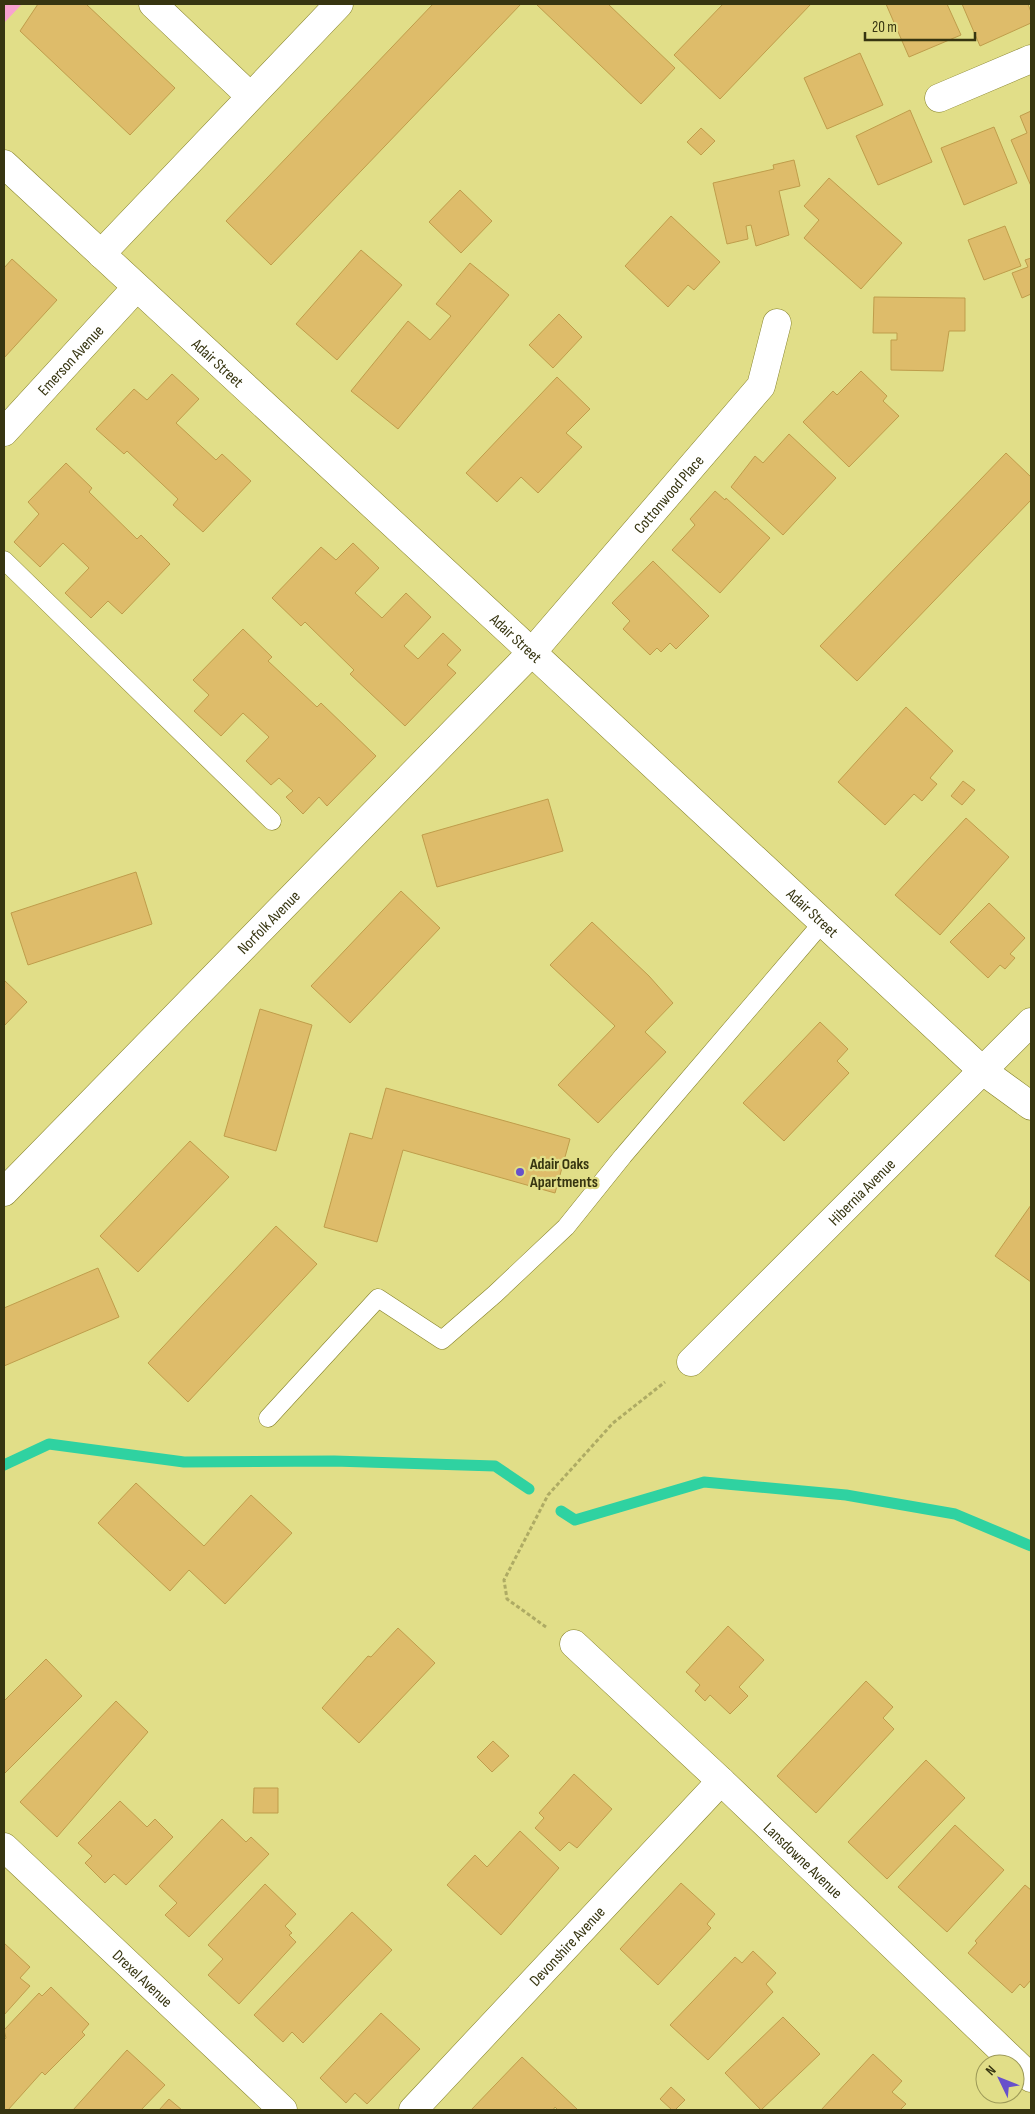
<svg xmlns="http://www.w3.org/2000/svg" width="1035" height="2114" font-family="'Sofia Sans Condensed',sans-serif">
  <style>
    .green { fill: #f8a2d0 }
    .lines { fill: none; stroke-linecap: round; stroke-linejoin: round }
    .stream { stroke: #2fd2a1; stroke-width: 11 }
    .building { fill: #debc6a; stroke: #bf9d4b }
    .service-casing { stroke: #858129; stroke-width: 19 }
    .minor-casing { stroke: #858129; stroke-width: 29 }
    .path { stroke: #aeab64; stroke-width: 3; stroke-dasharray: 4 2.5; stroke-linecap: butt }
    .service { stroke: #fff; stroke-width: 18 }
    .minor { stroke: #fff; stroke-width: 28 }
    .poi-dot { fill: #6751cb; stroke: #e1de88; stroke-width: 2 }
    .labels { text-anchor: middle; stroke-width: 4.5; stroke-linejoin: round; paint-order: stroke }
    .street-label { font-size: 16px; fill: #373511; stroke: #e1de88 }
    .poi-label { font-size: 16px; font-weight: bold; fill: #373511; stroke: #e1de88; text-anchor: start }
  </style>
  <rect width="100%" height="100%" fill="#e1de88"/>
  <path class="green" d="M4 4H22L4 23Z"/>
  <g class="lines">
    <path class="stream" d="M4 1465 49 1444 184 1462 334 1461 495 1466 529 1489
      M561 1511 575 1520 704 1482 846 1495 955 1514 1031 1546"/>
  </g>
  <path class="building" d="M38 4H86L175 88 130 135 20 31Z
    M433 4H521L271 265 226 221Z
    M536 4H608L675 68 641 104Z
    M723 4H811L720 99 674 55Z
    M886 4H947L961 35 909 57Z
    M962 4H1028L1031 12V23L980 46Z
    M860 53 883 105 827 129 804 78Z
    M910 110 932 162 878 185 856 136Z
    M1031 111V186L1011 140 1027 133 1020 116Z
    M994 127 1017 183 964 205 941 148Z
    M701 128 715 141 701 155 687 142Z
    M794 160 800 186 779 191 789 235 756 246 751 225 746 226 748 239 727 244 713 183 774 169 773 165Z
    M829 178 902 243 861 289 804 238 819 220 804 206Z
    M460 190 492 221 461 253 429 222Z
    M671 216 720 262 694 290 688 285 668 307 625 266Z
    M1005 226 1021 266 984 280 968 240Z
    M361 250 402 285 337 360 296 324Z
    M1031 258V294L1022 298 1012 273 1028 267 1025 260Z
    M12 259 57 300 4 358V268Z
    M470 263 509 295 398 429 351 391 408 321 430 340 451 316 436 304Z
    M874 297 965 298V331H949L943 371 891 370V340H897V333H873Z
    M559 314 582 337 553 368 529 345Z
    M861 371 887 396 883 401 899 416 849 467 803 422 833 391 837 395Z
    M172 374 199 399 176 423 216 460 222 454 251 481 203 532 173 505 178 499 127 451 124 454 96 429 134 389 147 400Z
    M557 377 590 409 566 433 582 447 538 493 521 477 497 502 466 473Z
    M789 434 836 478 783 535 731 487 755 456 763 463Z
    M1006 453 1031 477V500L857 681 820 646Z
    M66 463 92 488 89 492 137 539 141 535 170 564 122 614 108 601 91 618 65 593 89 568 63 543 40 567 14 542 39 514 28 502Z
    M715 491 725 500 726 498 770 538 720 593 672 550 695 525 690 519Z
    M353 543 379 568 355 593 382 618 406 593 431 617 404 646 418 659 443 633 461 650 447 665 456 673 405 726 350 674 354 670 305 622 301 626 272 598 321 547 336 560Z
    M653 561 709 616 676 649 670 643 661 652 657 648 650 655 623 629 630 621 612 603Z
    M243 629 272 657 268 661 317 707 321 703 376 756 327 806 319 797 303 814 286 797 293 791 279 778 271 785 246 761 269 737 243 713 221 736 194 711 209 695 193 680Z
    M906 707 953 751 930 778 937 784 922 801 914 794 885 825 838 782Z
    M963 781 975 790 962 805 951 796Z
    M548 799 563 851 437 887 422 835Z
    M966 818 1009 857 940 935 895 895Z
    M136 872 152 924 28 965 11 913Z
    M401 891 440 928 350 1023 311 986Z
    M989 903 1025 938 1010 954 1015 958 1005 969 1000 965 988 978 950 942Z
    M592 922 649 976 673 1003 645 1032 666 1052 598 1123 558 1085 615 1026 550 965Z
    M4 980 27 1002 4 1026Z
    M260 1009 312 1025 276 1151 224 1136Z
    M820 1022 848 1049 837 1061 849 1073 784 1141 743 1103Z
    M386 1088 570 1139 555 1193 403 1150 377 1242 324 1227 350 1133 372 1139Z
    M190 1141 229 1177 138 1272 100 1236Z
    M1031 1205V1282L995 1256Z
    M276 1226 317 1264 188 1402 148 1363Z
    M98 1268 119 1317 4 1366V1308Z
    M136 1483 204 1546 251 1495 292 1533 225 1604 189 1570 170 1591 98 1523Z
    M728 1626 764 1660 739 1687 748 1696 730 1714 710 1695 705 1701 695 1691 700 1685 686 1672Z
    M398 1628 435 1663 359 1743 322 1708 368 1656 371 1657Z
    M46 1659 82 1696 4 1774V1701Z
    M866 1681 893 1707 883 1718 894 1729 816 1813 777 1776Z
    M116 1701 148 1732 57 1837 20 1802Z
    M493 1741 509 1756 492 1772 477 1757Z
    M926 1760 965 1798 887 1879 848 1842Z
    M574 1774 612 1809 577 1848 569 1842 560 1851 535 1828 544 1818 539 1813Z
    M254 1788H278V1813H253Z
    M120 1801 147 1827 155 1819 173 1837 126 1885 114 1874 105 1883 85 1863 92 1856 78 1843Z
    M222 1819 246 1842 251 1837 269 1854 189 1937 165 1915 177 1903 159 1886Z
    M955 1825 1004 1870 947 1932 898 1887Z
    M520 1831 559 1868 501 1935 447 1885 475 1855 487 1867Z
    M681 1883 715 1914 707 1924 711 1928 658 1985 620 1949Z
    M265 1884 296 1914 285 1926 292 1933 289 1935 296 1942 239 2004 208 1975 223 1959 208 1945Z
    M1025 1885 1031 1890V1980L1024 1988 1020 1984 1012 1993 968 1953 977 1943 975 1941Z
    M352 1912 392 1950 303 2043 292 2032 283 2042 254 2015Z
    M4 1943 30 1967 20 1978 30 1986 4 2015Z
    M753 1951 776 1973 766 1984 773 1992 708 2060 670 2025 735 1957 742 1963Z
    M51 1987 89 2024 82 2032 85 2035 45 2075 42 2072 8 2110H4V2040L6 2038 4 2030 39 1993 42 1996Z
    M381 2013 420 2049 367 2104 355 2093 346 2103 320 2078Z
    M783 2017 820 2054 761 2110 725 2073Z
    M127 2050 165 2085 141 2110H73Z
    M873 2054 902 2081 892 2092 906 2104 900 2110H821Z
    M522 2057 578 2110H558L555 2107 553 2110H471Z
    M671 2087 685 2100 675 2110H672L660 2099Z
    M169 2099 182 2110H159Z"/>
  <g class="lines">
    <g class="service-casing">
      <path id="service" d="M4 560 272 821
        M268 1418 378 1298 442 1340 495 1294 566 1227 623 1156 823 922"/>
    </g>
    <g class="minor-casing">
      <g id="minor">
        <path d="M153 4 250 96"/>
        <path d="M939 98 1031 59"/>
        <path id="s1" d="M4 164C330 467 658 767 983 1071L1031 1106"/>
        <path d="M101 254 339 4"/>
        <path id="s2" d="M4 432 136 288"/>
        <path id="s3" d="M4 1192 533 651 761 386 777 323"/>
        <path id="s4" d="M691 1362 1031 1022"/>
        <path id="s5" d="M574 1644 721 1781 1031 2078"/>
        <path id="s6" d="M4 1847 283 2110"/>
        <path id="s7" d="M413 2110 721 1781"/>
      </g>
    </g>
    <path class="path" d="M546 1627 507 1599 504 1580 548 1495 613 1423 665 1382"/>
    <use href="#service" class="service"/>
    <use href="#minor" class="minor"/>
  </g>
  <circle class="poi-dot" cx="520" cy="1172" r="5"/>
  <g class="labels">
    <g class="street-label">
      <text dy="6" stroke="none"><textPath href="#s2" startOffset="98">Emerson Avenue</textPath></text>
      <text dy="6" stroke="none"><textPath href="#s1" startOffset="292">Adair Street</textPath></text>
      <text dy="6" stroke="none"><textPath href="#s3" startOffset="964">Cottonwood Place</textPath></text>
      <text dy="6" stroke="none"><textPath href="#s1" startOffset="698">Adair Street</textPath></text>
      <text dy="6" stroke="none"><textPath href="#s1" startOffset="1102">Adair Street</textPath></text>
      <text dy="6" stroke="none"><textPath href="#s3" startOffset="378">Norfolk Avenue</textPath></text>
      <text dy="6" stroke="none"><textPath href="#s4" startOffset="241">Hibernia Avenue</textPath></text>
      <text dy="6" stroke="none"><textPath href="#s5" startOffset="315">Lansdowne Avenue</textPath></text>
      <text dy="6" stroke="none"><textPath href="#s7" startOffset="225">Devonshire Avenue</textPath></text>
      <text dy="6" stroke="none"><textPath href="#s6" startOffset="191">Drexel Avenue</textPath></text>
    </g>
    <g class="poi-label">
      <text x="530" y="1169">Adair Oaks<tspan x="530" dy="18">Apartments</tspan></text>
    </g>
  </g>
  <rect width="1035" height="2114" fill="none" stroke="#373511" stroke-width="10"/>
  <g transform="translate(1000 2079) rotate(313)"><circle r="24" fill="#e1de88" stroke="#9d9a58"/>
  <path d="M0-4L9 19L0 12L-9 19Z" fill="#6751cb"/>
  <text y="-8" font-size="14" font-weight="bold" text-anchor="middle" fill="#373511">N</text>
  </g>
  <path d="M865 32v8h110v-8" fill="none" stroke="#373511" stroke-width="2.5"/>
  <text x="872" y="32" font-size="15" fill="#373511" stroke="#e1de88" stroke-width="4" paint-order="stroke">20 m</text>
</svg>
